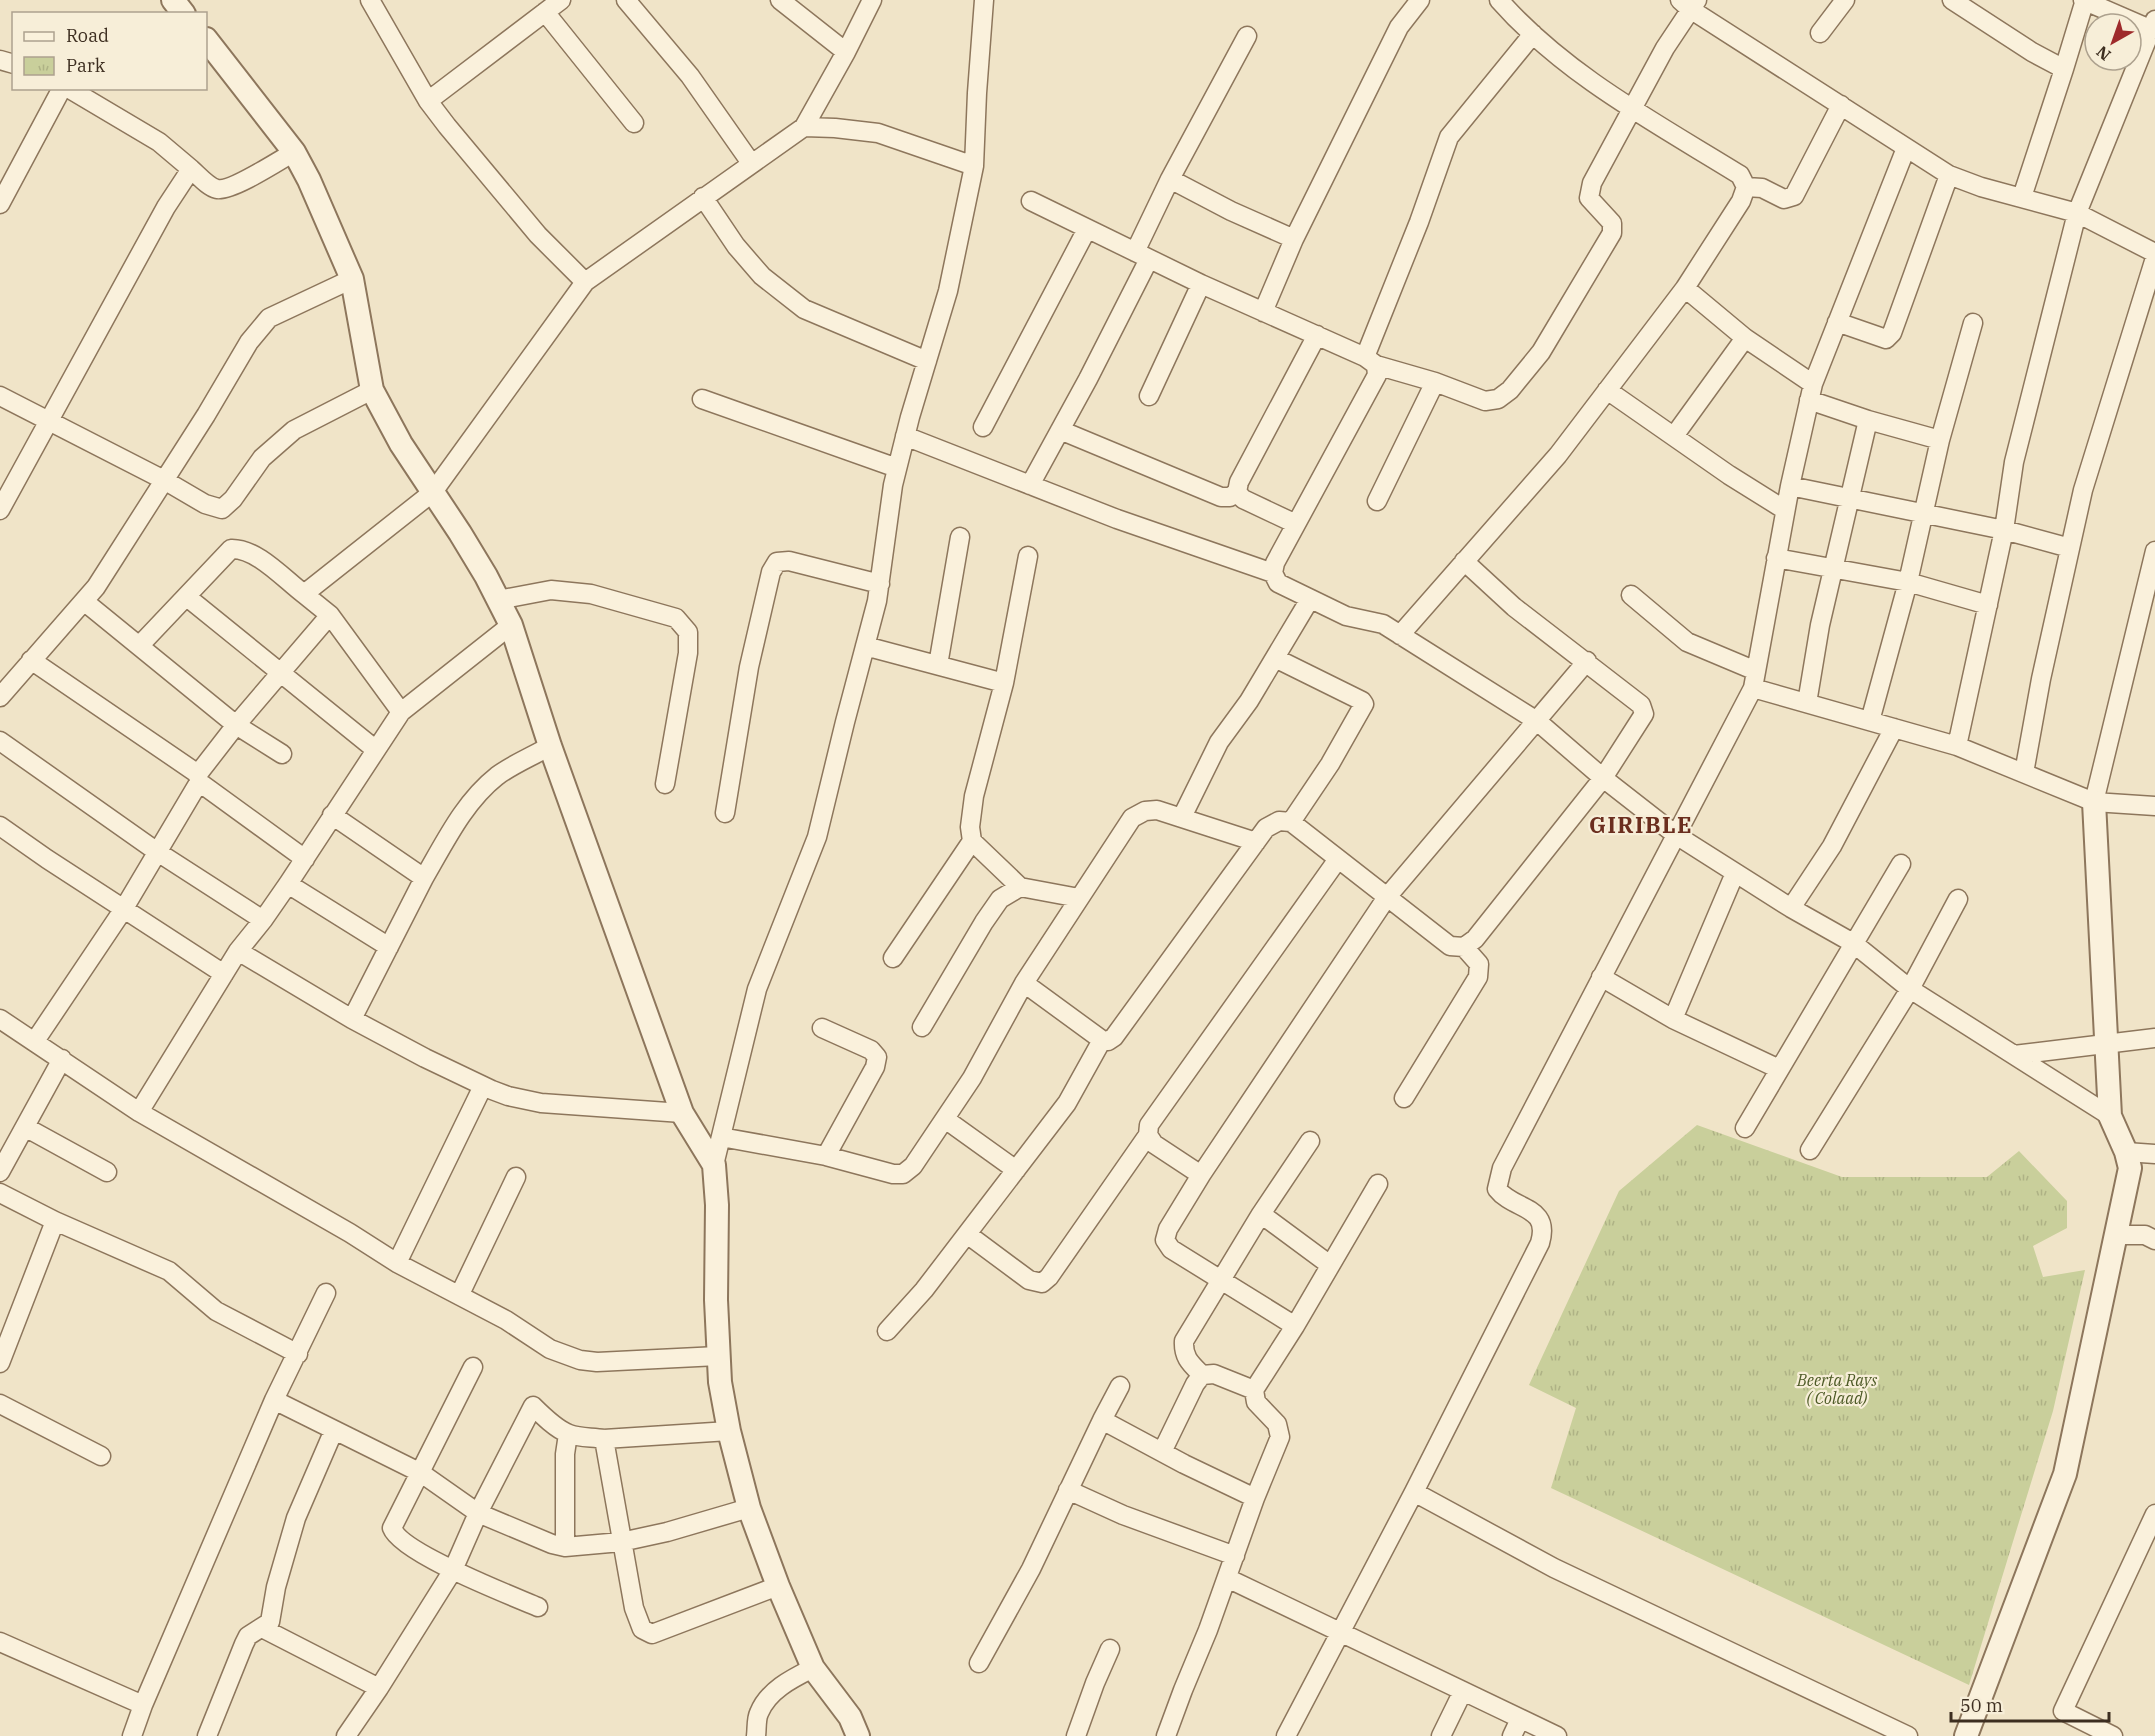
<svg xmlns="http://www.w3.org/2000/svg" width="2155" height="1736" font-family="'IBM Plex Serif',serif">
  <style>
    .park { fill: url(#park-tufts) }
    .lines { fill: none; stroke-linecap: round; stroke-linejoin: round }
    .minor-casing { stroke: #8d765c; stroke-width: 21 }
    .tertiary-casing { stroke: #8d765c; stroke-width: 26 }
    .minor { stroke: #faf1dc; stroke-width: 18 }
    .tertiary { stroke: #faf1dc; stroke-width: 22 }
    .labels { text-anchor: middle; stroke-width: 4.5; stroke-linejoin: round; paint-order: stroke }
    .park-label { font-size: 16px; font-style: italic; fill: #4d5a26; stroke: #f7eed8 }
    .district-label { font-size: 22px; font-weight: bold; letter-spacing: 1.5px; fill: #6b2e1e; stroke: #f7eed8 }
  </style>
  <defs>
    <pattern id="park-tufts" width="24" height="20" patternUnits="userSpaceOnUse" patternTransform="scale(1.5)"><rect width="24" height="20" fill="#c9cf9b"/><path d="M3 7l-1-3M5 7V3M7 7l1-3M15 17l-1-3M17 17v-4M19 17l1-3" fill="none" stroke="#aeb285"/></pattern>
  </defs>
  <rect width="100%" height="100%" fill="#f0e4c8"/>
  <path class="park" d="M1697 1125 1842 1177H1987L2019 1151 2067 1201V1228L2033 1246 2043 1277 2085 1270 2053 1411 1969 1685 1551 1488 1576 1408 1529 1385 1619 1191Z"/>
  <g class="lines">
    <g class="minor-casing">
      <path id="minor" d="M370 0 428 101 447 126 538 235 585 282
        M626 0 690 76 751 163
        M780 0 846 52
        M1499 0C1565 75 1656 123 1740 175L1746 187 1741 201 1685 288
        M1680 0 1690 9 1949 175 1981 187 2077 213 2155 253
        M1952 0 2032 52 2064 69
        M2083 0 2152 30 2155 28
        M545 12 634 123
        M1820 33 1845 0
        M0 60 14 64
        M68 88 159 142 191 169
        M428 101 561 0
        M804 127 835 128 878 133 974 166
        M1170 179 1231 211 1294 239
        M1746 187 1762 188 1784 199 1794 196 1841 105
        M703 197 736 246 762 276 804 309 927 361
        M2022 197 2064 69 2085 0
        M1031 201 1201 284 1365 357 1376 365 1377 375 1275 563 1273 573 1278 583 1346 616 1383 624 1537 721 1603 778 1676 835 1791 908 1853 943 1910 989 2110 1116
        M0 204 62 88
        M1135 252 1170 179 1247 36
        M1263 312 1294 239 1399 27 1420 0
        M1837 322 1886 339 1892 333 1949 175
        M1365 357 1419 222 1449 137 1533 34
        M1376 365 1435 382 1485 401 1498 399 1510 390 1541 352 1612 233V223L1589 198 1592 183 1665 48 1697 0
        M1607 390 1729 475 1785 510
        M0 396 164 480 205 504 222 509 233 499 262 458 294 430 372 390
        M1149 396 1201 284
        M702 399 897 468
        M1809 400 1868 420 1940 440
        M983 427 1087 229
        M1060 430 1221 497H1230L1237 492
        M905 436 1117 519 1273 573
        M1674 436 1745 338
        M1030 485 1088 379 1149 259
        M1790 486 2004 530 2070 548
        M1377 501 1435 382
        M0 510 166 207 191 169C198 175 208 187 217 189 231 192 280 160 294 152
        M1296 524 1243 499 1237 492 1239 482 1317 335
        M1776 558 1908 582 1988 605
        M1631 595 1687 642 1756 671
        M187 597 376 750
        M498 600 551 590 591 594 676 618 688 632V653L665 784
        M85 602 236 725 282 754
        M1400 635 1558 455 1685 288 1745 338 1813 384
        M140 645 231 549C257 548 284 579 304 594
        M865 646 1004 683
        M1275 658 1362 701 1364 704 1330 764 1291 822
        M31 660 198 774
        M938 665 960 537
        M1753 688 1957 746 2094 802 2155 806
        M0 697 96 587 206 415 249 342 269 318 352 279
        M1807 703 1820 625 1868 420
        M401 712 330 615 304 594 433 492 585 282 804 127 846 52 872 0
        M1870 721 1908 582 1940 440 1973 323
        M0 741 156 851 263 920
        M1957 746 2004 530 2014 462 2077 213 2155 20
        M2024 773 2041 679 2083 490 2155 258
        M199 782 305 859
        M2094 802 2155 551
        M725 813 749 667 771 572 777 562 789 561 880 584
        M332 815 424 878C445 842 464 802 497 776 513 764 533 756 550 746
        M1182 817 1219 742 1249 701 1310 599
        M0 826 47 859 224 974
        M288 884 389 947
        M1020 887 972 841 970 827 974 796 1004 683 1028 556
        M1791 908 1832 846 1894 728
        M238 951 352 1019 425 1058 492 1090 508 1096 541 1103 682 1113
        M893 958 972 841
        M1601 977 1673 1019 1779 1069
        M1024 983 1102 1040 1108 1041 1114 1037 1266 828 1279 821 1291 822 1450 946 1464 947 1475 939 1603 778 1644 714 1641 705 1514 607 1464 561
        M0 1019 139 1112 350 1233 397 1263 506 1320 550 1349 580 1360 597 1362 718 1356
        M352 1019 424 878
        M1673 1019 1735 873
        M922 1027 984 922 1000 899 1020 887 1079 898
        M822 1028 871 1050 877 1057 875 1067 826 1156
        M35 1041 123 910 199 782 198 774 236 725 330 615
        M2014 1055 2155 1038
        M1404 1098 1478 977 1479 964 1464 947
        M139 1112 238 951 263 920 288 884 401 712 511 625
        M945 1119 1016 1170
        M25 1127 107 1172
        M1745 1128 1901 864
        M721 1137 826 1156 893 1174H903L913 1166 972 1078 1024 983 1132 818 1145 811 1157 810 1256 842
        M1810 1150 1910 989 1958 899
        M2126 1152 2155 1154
        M714 1165 757 989 817 837 845 722 877 601 893 485 910 417 948 291 974 166 977 93 984 0
        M0 1172 62 1059
        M1201 1175 1154 1144 1148 1135 1149 1125 1338 859
        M0 1193 55 1221 169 1271 216 1311 298 1354
        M1261 1214 1330 1265
        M967 1234 1029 1280 1042 1283 1049 1277 1148 1135
        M2116 1235H2145L2155 1240
        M397 1263 483 1086
        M460 1294 516 1177
        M1295 1326 1171 1249 1165 1240 1168 1229 1201 1175 1387 897 1587 661
        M887 1331 924 1290 1067 1103 1102 1040
        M0 1363 55 1221
        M473 1367 392 1528C401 1553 510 1595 538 1607
        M1202 1375C1191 1364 1183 1358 1184 1341L1261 1214 1310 1141
        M274 1400 421 1473 478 1513 552 1544 565 1547 621 1542 667 1532 749 1508
        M0 1404 101 1456
        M1102 1420 1184 1464 1255 1498
        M604 1439 634 1608 642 1629 652 1634 778 1586
        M1162 1452 1195 1384 1202 1375 1214 1374 1254 1390
        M1068 1490 1123 1515 1235 1556
        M1414 1492 1554 1568 1908 1736
        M565 1547V1454L568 1434
        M1227 1578 1557 1736
        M262 1628 379 1688
        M0 1642 143 1705
        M979 1663 1031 1569 1102 1420 1120 1386
        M132 1736 143 1705 274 1400 326 1293
        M207 1736 244 1644 248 1636 270 1622 276 1587 296 1518 334 1430
        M346 1736 379 1688 453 1570 478 1513 533 1406C543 1416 556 1429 569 1434 580 1438 592 1437 604 1439L729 1431
        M756 1736C757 1729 756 1719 759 1713 768 1690 793 1678 813 1668
        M1076 1736 1095 1683 1110 1649
        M1166 1736 1183 1690 1208 1630 1255 1498 1280 1437 1277 1424 1256 1402 1254 1390 1295 1326 1378 1184
        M1286 1736 1414 1492 1540 1243C1551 1205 1514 1211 1497 1189L1502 1168 1753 688 1790 486 1813 384 1906 148
        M1441 1736 1463 1691
        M1512 1736 1520 1719
        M2113 1736 2063 1711 2155 1514"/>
    </g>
    <g class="tertiary-casing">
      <path id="tertiary" d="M173 0 184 14
        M206 39 294 152 309 180 352 279 372 390 401 444 460 533 486 576 511 625 550 746 682 1113 714 1165 717 1205 716 1300 720 1382 729 1431 749 1508 778 1586 813 1668 850 1717 858 1736
        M1966 1736 2065 1474 2130 1168 2126 1152 2110 1116 2094 802"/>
    </g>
    <use href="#minor" class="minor"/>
    <use href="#tertiary" class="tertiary"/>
  </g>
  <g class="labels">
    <g class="park-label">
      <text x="1837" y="1386">Beerta Rays<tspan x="1837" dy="18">( Colaad)</tspan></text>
    </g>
    <g class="district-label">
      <text x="1641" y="833">GIRIBLE</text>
    </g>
  </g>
  <rect x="12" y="12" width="195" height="78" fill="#f7eed8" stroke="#ada18e" stroke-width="1.5"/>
  <rect x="24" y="32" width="30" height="9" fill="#faf1dc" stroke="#ada18e" stroke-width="1.5"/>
  <text x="66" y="42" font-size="18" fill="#3d2e20">Road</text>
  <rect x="24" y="57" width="30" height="18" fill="url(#park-tufts)" stroke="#ada18e" stroke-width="1.5"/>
  <text x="66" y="72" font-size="18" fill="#3d2e20">Park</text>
  <g transform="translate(2113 42) rotate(220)"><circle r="28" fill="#f7eed8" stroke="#ada18e" stroke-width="1.5"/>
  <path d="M0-4.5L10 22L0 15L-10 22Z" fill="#9e2a2b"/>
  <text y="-9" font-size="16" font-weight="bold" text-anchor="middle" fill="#3d2e20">N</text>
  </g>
  <path d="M1951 1712v9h158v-9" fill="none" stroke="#3d2e20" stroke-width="3"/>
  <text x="1960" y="1712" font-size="18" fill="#3d2e20" stroke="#f7eed8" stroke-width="4.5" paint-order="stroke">50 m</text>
</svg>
